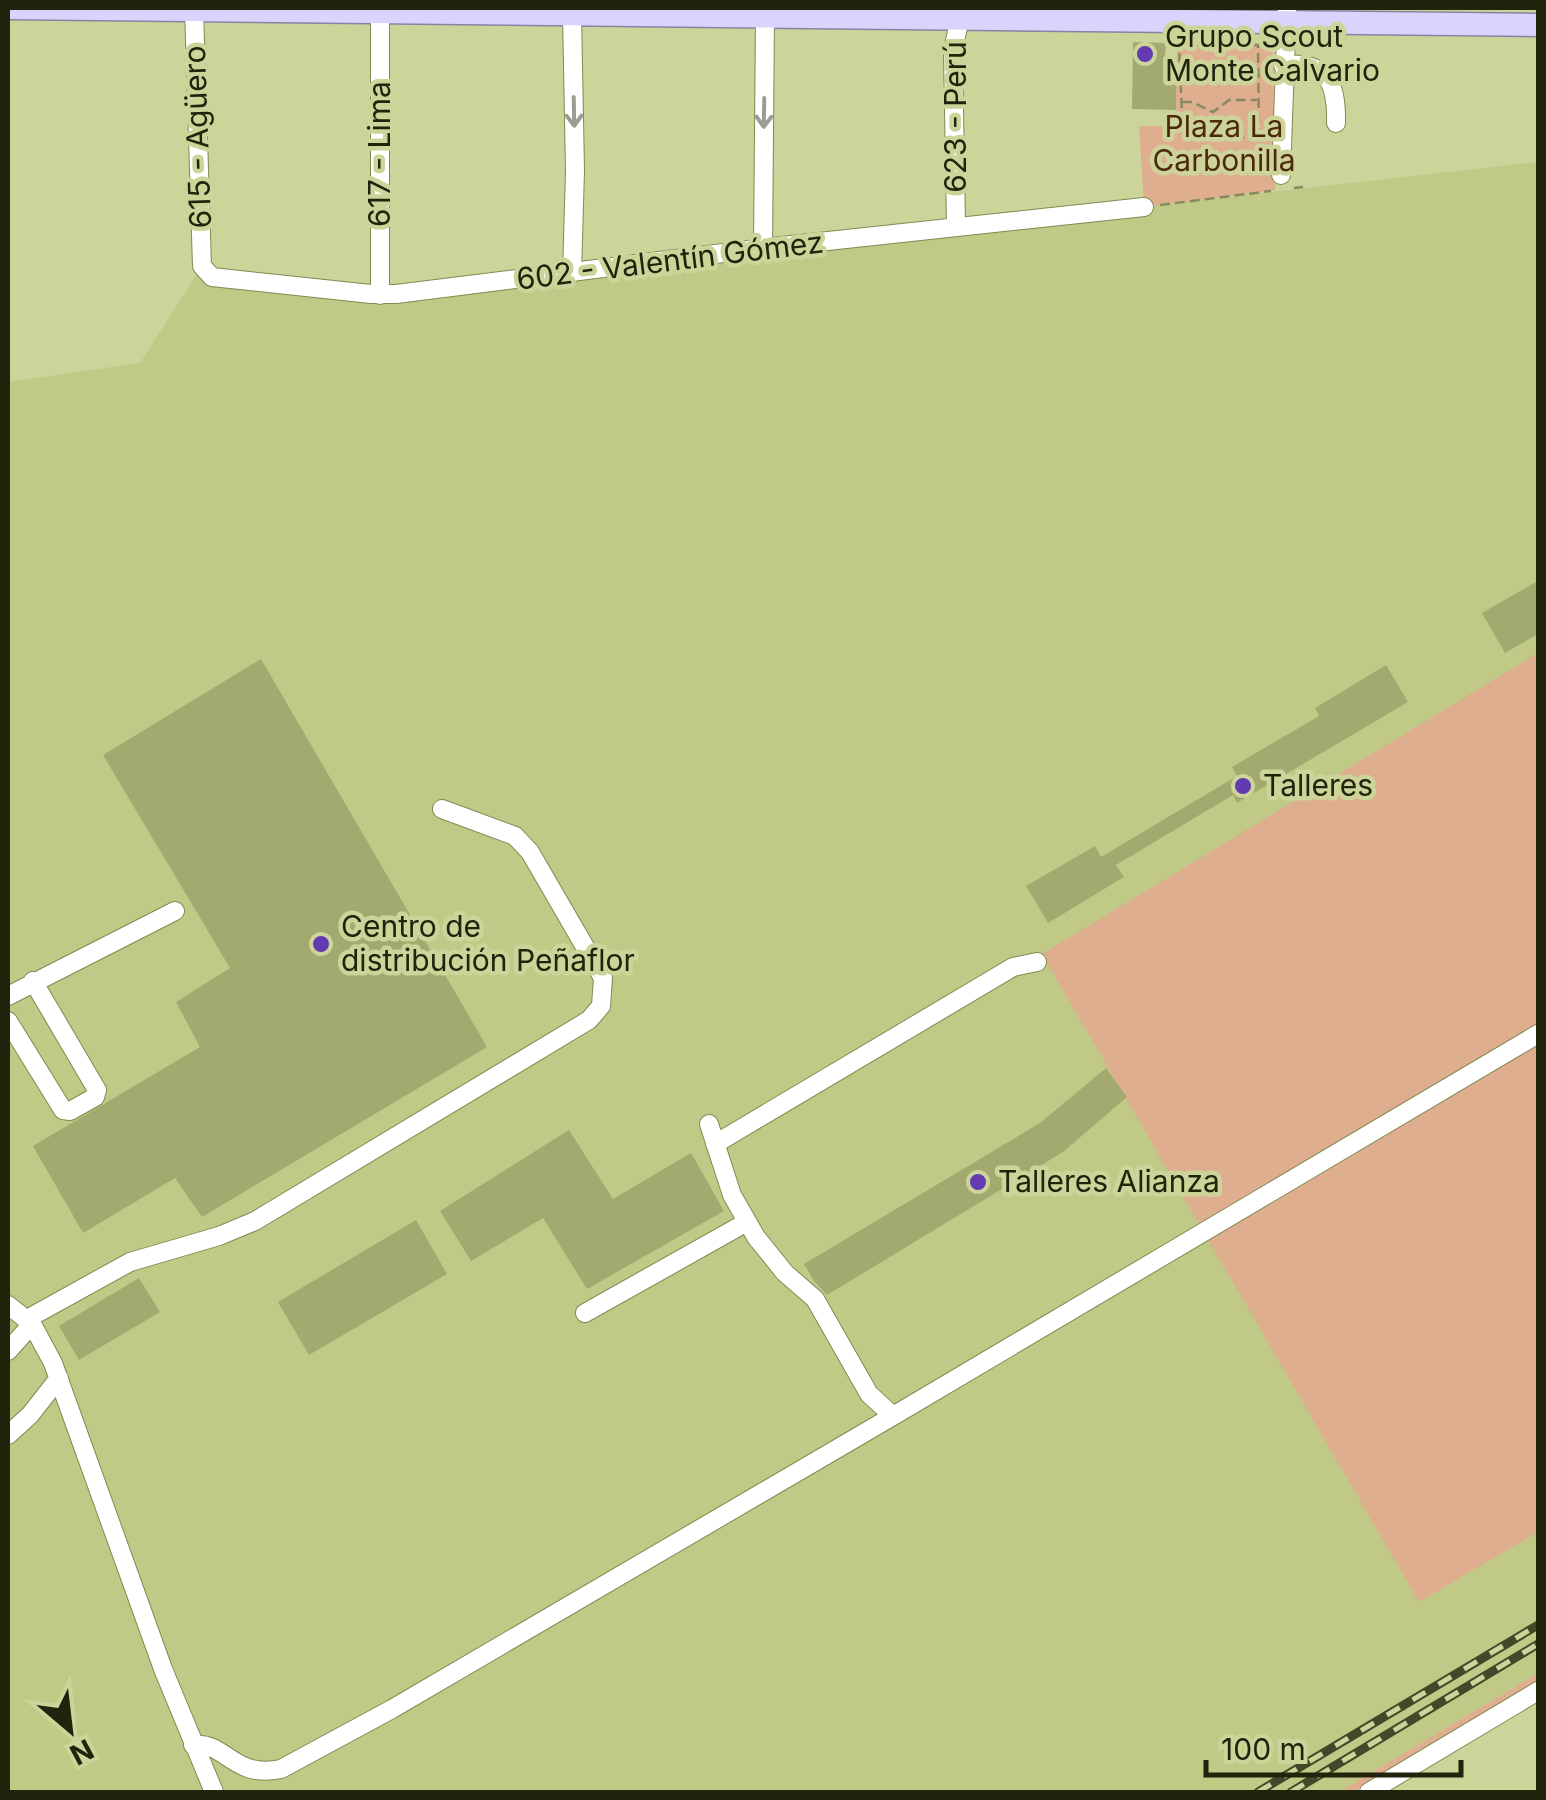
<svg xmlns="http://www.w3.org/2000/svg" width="1546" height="1800" font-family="Inter,sans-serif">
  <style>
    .built { fill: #c0c986 }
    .green { fill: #dfae8f }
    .building { fill: #a3aa70 }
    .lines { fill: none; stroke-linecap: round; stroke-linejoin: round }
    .minor-casing { stroke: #838951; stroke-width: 20 }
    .major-casing { stroke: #8a82a5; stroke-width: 25 }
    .path { stroke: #868b5f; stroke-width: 2.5; stroke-dasharray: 10 5; stroke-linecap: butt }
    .minor { stroke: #fff; stroke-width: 18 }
    .major { stroke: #dbd3fb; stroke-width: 22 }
    .rail-casing { stroke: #444829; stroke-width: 9 }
    .rail { stroke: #ccd499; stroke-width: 5; stroke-dasharray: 15; stroke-linecap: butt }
    .oneway { stroke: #9b9c92 }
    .poi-dot { fill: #633ab2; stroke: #ccd499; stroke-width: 4 }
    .labels { text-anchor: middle; stroke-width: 9; stroke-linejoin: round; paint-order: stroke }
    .poi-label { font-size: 30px; fill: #21230c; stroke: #ccd499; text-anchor: start }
    .street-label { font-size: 30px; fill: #21230c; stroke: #ccd499 }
    .park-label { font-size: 30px; fill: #4d280c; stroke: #ccd499 }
  </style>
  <rect width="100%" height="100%" fill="#ccd499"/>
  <path class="built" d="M1538 162V1673L1339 1792H8V382L140 363 202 266 371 294Z"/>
  <path class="green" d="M1177 43H1273L1275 190 1144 207 1139 126H1175Z
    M1538 653V1532L1419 1602 1042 954Z
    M1538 1673V1682L1353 1792H1339Z"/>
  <path class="building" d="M1133 42 1166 43 1165 56 1176 57V110L1132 109Z
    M1538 581V634L1505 653 1482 613Z
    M261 659 487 1047 202 1217 175 1178 83 1233 33 1146 200 1047 176 1002 230 968 103 755Z
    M1386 665 1408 702 1237 803 1233 795 1116 865 1124 877 1048 923 1026 886 1095 846 1101 857 1237 776 1232 767 1319 716 1315 708Z
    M1106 1068 1127 1097 1063 1152 827 1295 814 1281 804 1264 1040 1123Z
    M569 1130 613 1199 691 1153 724 1211 587 1289 543 1218 471 1261 440 1211Z
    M416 1220 447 1274 309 1355 278 1302Z
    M139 1278 160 1312 79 1360 59 1326Z"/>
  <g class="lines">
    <g class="minor-casing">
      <path id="minor" d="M194 8 202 266 212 277 371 294H396L763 248 1144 207
        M572 14 575 171 572 273
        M1283 65C1327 61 1337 82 1336 123
        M1281 175 1287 8
        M956 227 953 50 962 9
        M763 248 765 15
        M380 295V13
        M8 996 175 911
        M8 1021 63 1110 70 1111 95 1097 97 1090 33 981
        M709 1124 732 1195 756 1237 785 1273 815 1299 869 1394 893 1416
        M715 1144 1013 967 1037 962
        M8 1305 32 1324 53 1363 163 1669 214 1792
        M585 1313 747 1222
        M27 1319 130 1262 219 1236 255 1221 589 1020 601 1006 603 978 530 852 515 836 442 809
        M8 1351 32 1324
        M8 1435 30 1415 59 1378
        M193 1745C226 1741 232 1779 281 1769L392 1709 893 1416 1538 1034
        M1369 1792 1538 1691"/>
    </g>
    <g class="major-casing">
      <path id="major" d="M8 8 1538 25"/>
    </g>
    <path class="path" d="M1182 102H1192L1213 112 1229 100H1257
      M1259 138 1258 45H1179L1183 137 1259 138H1265
      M1294 188 1303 187
      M1160 205 1271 191"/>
    <use href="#minor" class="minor"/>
    <use href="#major" class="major"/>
    <g class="rail-casing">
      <path id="rail" d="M1258 1792 1538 1625
        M1291 1792 1538 1644"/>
    </g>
    <use href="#rail" class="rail"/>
  </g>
  <defs><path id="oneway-shaft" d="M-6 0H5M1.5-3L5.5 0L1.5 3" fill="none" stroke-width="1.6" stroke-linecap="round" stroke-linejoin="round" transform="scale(2.5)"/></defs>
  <g class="oneway">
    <use href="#oneway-shaft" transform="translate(574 112) rotate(89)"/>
    <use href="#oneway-shaft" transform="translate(764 113) rotate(91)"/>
  </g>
  <g class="poi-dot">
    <circle cx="1145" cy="54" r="10"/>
    <circle cx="1243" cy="786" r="10"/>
    <circle cx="321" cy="944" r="10"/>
    <circle cx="978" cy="1182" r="10"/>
  </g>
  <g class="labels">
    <g class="poi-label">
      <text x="1165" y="47">Grupo Scout<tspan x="1165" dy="34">Monte Calvario</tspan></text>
      <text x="1263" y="796">Talleres</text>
      <text x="341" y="937">Centro de<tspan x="341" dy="34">distribución Peñaflor</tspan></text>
      <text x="998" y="1192">Talleres Alianza</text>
    </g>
    <g class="street-label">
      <text transform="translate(956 117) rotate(-90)" y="10">623 - Perú</text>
      <text transform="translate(198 137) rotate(-92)" y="10">615 - Agüero</text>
      <text transform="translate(380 154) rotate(-90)" y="10">617 - Lima</text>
      <text transform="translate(670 261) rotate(-7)" y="10">602 - Valentín Gómez</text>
    </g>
    <g class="park-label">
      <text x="1224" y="137">Plaza La<tspan x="1224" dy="34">Carbonilla</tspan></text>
    </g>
  </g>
  <rect width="1546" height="1800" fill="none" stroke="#21230c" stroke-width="20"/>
  <g transform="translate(70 1730) rotate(152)" stroke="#ccd499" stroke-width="8" paint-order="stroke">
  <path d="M0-8L18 38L0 25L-18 38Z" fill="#21230c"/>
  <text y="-15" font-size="28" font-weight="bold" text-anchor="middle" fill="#21230c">N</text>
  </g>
  <path d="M1206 1760v15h255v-15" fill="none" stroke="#21230c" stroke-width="5"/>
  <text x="1221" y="1760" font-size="30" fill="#21230c" stroke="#ccd499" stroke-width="8" paint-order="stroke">100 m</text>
</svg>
